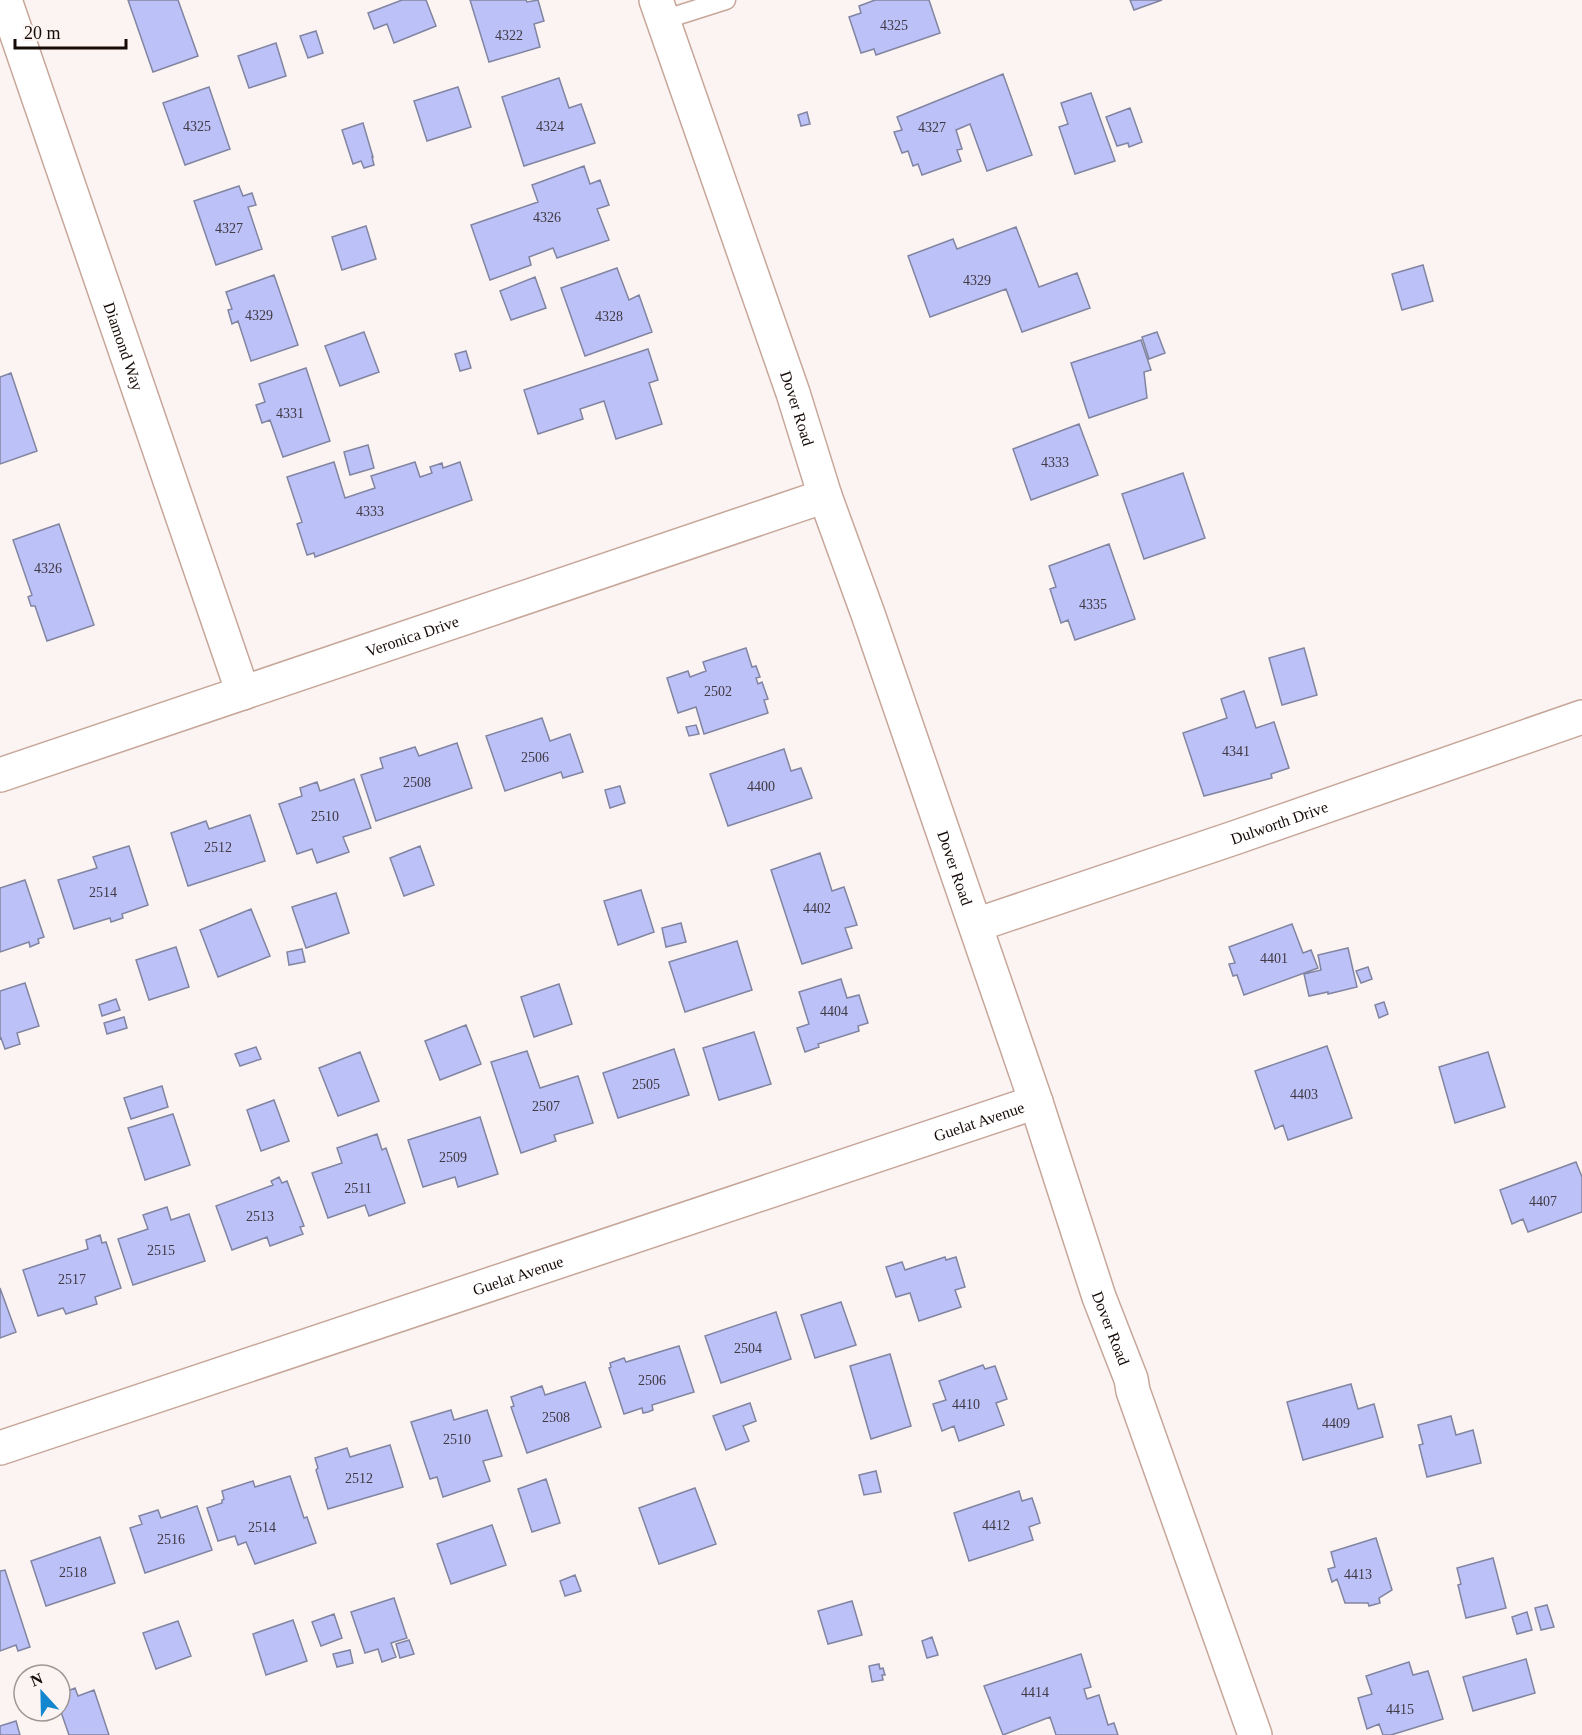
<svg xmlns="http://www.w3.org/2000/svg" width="1582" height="1735" font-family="Georgia,serif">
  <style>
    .building { fill: #bcc1f7; stroke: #8285a1; stroke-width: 1.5 }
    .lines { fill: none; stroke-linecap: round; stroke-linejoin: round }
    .lane-casing { stroke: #c7a69a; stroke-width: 21 }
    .street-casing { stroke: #c7a69a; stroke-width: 36 }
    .lane { stroke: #fff; stroke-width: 18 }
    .street { stroke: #fff; stroke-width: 33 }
    .labels { text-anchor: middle; stroke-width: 6; stroke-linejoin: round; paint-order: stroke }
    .number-label { font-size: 14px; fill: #403843 }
    .street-label { font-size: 16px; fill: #160b07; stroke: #fbf4f2 }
  </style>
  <rect width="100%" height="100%" fill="#fbf4f2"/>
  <path class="building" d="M128 0H178L198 56 153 72Z
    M402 0H426L436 26 394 43 387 24 374 29 368 13Z
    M470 0H526L527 2 538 0 544 21 534 24 540 47 489 62Z
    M875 0H929L940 33 876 55 874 49 861 53 849 17 861 13 859 6Z
    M1130 0H1162L1134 10Z
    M316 31 323 53 308 58 300 36Z
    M276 43 286 76 249 88 238 56Z
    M1003 74 1032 155 987 171 970 124 956 130 962 149 957 150 961 161 922 175 918 164 913 166 908 151 902 153 894 132 902 130 897 117Z
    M559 78 569 108 581 104 595 143 524 166 502 97Z
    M209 87 230 149 185 165 163 103Z
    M458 87 471 127 427 141 414 101Z
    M1091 93 1115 161 1075 174 1059 127 1068 124 1061 103Z
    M1130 108 1142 142 1129 147 1128 143 1117 146 1106 117Z
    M807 112 810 124 801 126 798 115Z
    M363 123 373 157H372L374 165 364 168 361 161 353 164 342 130Z
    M584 166 590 184 600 180 609 205 597 209 609 240 557 258 553 248 529 257 531 265 490 280 471 225 538 202 532 185Z
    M239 186 243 196 252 193 256 205 248 207 262 249 216 265 194 201Z
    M366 226 376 259 342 270 332 237Z
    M1016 227 1039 287 1077 273 1090 308 1022 332 1006 289 930 317 908 256 953 239 957 249Z
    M1423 265 1433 301 1402 310 1392 274Z
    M617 268 629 300 639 295 652 332 585 356 561 288Z
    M274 275 298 345 251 361 238 321 232 324 228 310 232 309 226 292Z
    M535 277 546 308 511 320 500 291Z
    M364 332 379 372 340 386 325 346Z
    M1157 332 1165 353 1149 359 1142 337Z
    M1141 340 1151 370 1144 372 1147 398 1089 418 1071 363Z
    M648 349 658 380 649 383 662 424 616 439 604 401 580 409 583 419 538 434 524 390Z
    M466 351 471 368 460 371 455 354Z
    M306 368 330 441 283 457 270 420 262 423 256 405 265 402 259 384Z
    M11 373 37 451 0 464V377Z
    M1079 424 1098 475 1031 500 1013 449Z
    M368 445 374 468 350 475 344 452Z
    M334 462 345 498 375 488 371 476 415 462 420 477 432 473 430 467 442 463 443 468 460 462 472 500 315 557 314 553 307 555 297 524 302 522 287 477Z
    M1183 473 1205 538 1144 559 1122 494Z
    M59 524 94 625 47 641 35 606H31L28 597 32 595 13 540Z
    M1109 544 1135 619 1075 640 1068 620 1061 623 1050 589 1056 587 1049 566Z
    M746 648 752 667 756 666 760 677 756 678 758 684 762 682 768 699 764 700 768 713 704 734 696 707 678 713 667 678 688 671 690 677 706 671 703 662Z
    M1304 648 1317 695 1282 705 1269 658Z
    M1244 691 1256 728 1274 722 1289 768 1271 774 1272 778 1204 796 1183 733 1227 718 1221 699Z
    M542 718 550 741 570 734 583 772 563 778 561 772 505 791 486 736Z
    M696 725 699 734 689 736 686 727Z
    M457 743 472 788 376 821 361 775 383 768 380 758 415 747 419 756Z
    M784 749 791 771 801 768 812 798 728 826 710 774Z
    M354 779 371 828 343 837 349 852 317 863 312 849 297 854 279 804 302 796 300 788 317 782 320 791Z
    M620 786 625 803 610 808 605 790Z
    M250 815 265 861 188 886 171 833 206 821 209 829Z
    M129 846 148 905 122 914 123 918 111 922 110 918 74 929 58 880 97 868 93 857Z
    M420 846 434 885 404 896 390 858Z
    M820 853 832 891 844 887 857 925 845 928 852 948 802 964 771 870Z
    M25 880 44 937 38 939 39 943 30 947 29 942 0 952V888Z
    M641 890 654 932 618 945 604 901Z
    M336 893 349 933 306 948 292 907Z
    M251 909 270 956 218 977 200 930Z
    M681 923 686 942 666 947 662 928Z
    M1292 924 1303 953 1311 950 1318 968 1244 995 1237 975 1233 976 1229 964 1235 963 1229 947Z
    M737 941 752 990 685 1012 669 962Z
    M176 947 189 987 149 1000 136 960Z
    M1348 948 1357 987 1328 994V992L1309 996 1304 974 1321 970 1318 955Z
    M302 949 305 962 289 965 287 952Z
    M1368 967 1372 979 1361 983 1356 971Z
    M841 979 847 998 859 995 868 1023 858 1026 859 1031 818 1044 819 1047 805 1052 797 1028 809 1024 799 992Z
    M25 983 39 1026 17 1033 20 1044 5 1049 1 1038 0 1039V991Z
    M559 984 572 1024 534 1037 521 997Z
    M116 999 120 1010 102 1016 99 1005Z
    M1384 1002 1388 1014 1379 1018 1375 1005Z
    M124 1017 127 1028 107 1034 104 1023Z
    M466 1025 481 1064 440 1080 425 1041Z
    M754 1032 771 1084 719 1100 703 1048Z
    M1327 1046 1352 1118 1288 1140 1283 1125 1275 1129 1255 1071Z
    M256 1047 261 1059 240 1066 235 1054Z
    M674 1049 689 1095 618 1118 603 1073Z
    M527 1051 540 1088 578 1076 593 1123 554 1135 556 1141 521 1153 491 1062Z
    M360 1052 379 1101 338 1116 319 1068Z
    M1488 1052 1505 1107 1455 1123 1439 1067Z
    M162 1086 168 1107 131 1119 124 1098Z
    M274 1100 289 1141 261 1151 247 1110Z
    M173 1114 190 1165 145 1180 128 1128Z
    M480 1117 498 1174 458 1187 455 1177 423 1187 408 1140Z
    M377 1134 382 1150 386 1148 405 1203 369 1216 365 1205 328 1218 312 1173 342 1163 337 1148Z
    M1576 1162 1582 1177V1212L1528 1232 1523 1219 1512 1224 1500 1190Z
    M279 1177 282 1183 287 1181 304 1226 300 1227 303 1234 270 1246 267 1237 232 1250 216 1206 273 1185 271 1181Z
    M167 1207 171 1220 189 1214 205 1261 133 1285 118 1239 148 1229 143 1215Z
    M100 1235 102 1243 106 1242 121 1288 95 1297 97 1304 66 1314 63 1308 38 1316 23 1270 88 1249 86 1240Z
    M945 1257 946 1260 956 1257 965 1287 955 1290 961 1307 919 1321 910 1293 896 1297 886 1267 902 1262 905 1270Z
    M0 1288 16 1332 0 1338Z
    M841 1302 856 1345 815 1358 801 1315Z
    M776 1312 791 1359 721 1383 705 1336Z
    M679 1346 694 1392 652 1405 653 1410 648 1412 643 1413 642 1408 624 1414 609 1368 611 1367 610 1363 624 1358 626 1362Z
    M890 1354 911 1426 871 1439 850 1366Z
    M983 1365 985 1369 995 1366 1007 1399 996 1403 1004 1425 959 1441 954 1426 942 1431 933 1404 946 1400 939 1381Z
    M585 1382 601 1427 527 1453 511 1407 514 1406 511 1397 542 1386 545 1395Z
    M1351 1384 1358 1409 1374 1404 1383 1437 1303 1460 1287 1402Z
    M750 1403 756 1421 743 1426 749 1441 726 1450 713 1416Z
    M451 1410 454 1420 487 1410 502 1456 483 1461 490 1481 443 1497 437 1477 430 1479 411 1422Z
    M1451 1416 1456 1435 1473 1430 1481 1463 1427 1477 1419 1445 1423 1444 1418 1425Z
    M390 1445 403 1487 328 1509 316 1470 318 1468 315 1458 347 1448 350 1457Z
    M876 1471 881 1492 864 1495 859 1475Z
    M290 1476 304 1518 307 1517 316 1543 255 1564 246 1542 238 1545 235 1536 218 1541 207 1508 222 1503V1500L224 1499 222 1491 253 1481 255 1487Z
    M546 1479 560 1523 532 1532 518 1489Z
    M695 1488 716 1544 659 1564 639 1508Z
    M1019 1491 1022 1501 1032 1498 1037 1513 1040 1523 1029 1527 1033 1540 969 1561 954 1513Z
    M197 1506 212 1550 145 1573 130 1528 142 1524 139 1516 158 1510 161 1518Z
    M492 1525 506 1565 451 1584 437 1544Z
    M100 1537 115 1583 46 1606 31 1561Z
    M1376 1538 1392 1590 1379 1598 1380 1603 1369 1606 1368 1603H1345L1337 1579 1332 1582 1328 1569 1335 1567 1331 1552Z
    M1493 1558 1506 1608 1466 1618 1458 1585 1461 1584 1457 1568Z
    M5 1570 30 1647 18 1651 16 1645 0 1651V1571Z
    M575 1575 581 1591 565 1596 560 1581Z
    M394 1598 407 1638 391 1643 396 1657 382 1662 378 1649 365 1653 351 1612Z
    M852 1601 862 1635 828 1644 818 1611Z
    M1547 1605 1554 1627 1541 1630 1535 1608Z
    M1527 1612 1532 1630 1517 1634 1512 1617Z
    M334 1614 342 1638 321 1646 312 1622Z
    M293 1620 307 1661 266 1675 253 1634Z
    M178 1621 191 1656 156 1669 143 1633Z
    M932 1637 938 1655 927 1658 922 1641Z
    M409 1640 414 1654 400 1658 396 1644Z
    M350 1650 353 1663 337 1667 333 1654Z
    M1081 1654 1091 1687 1084 1689 1087 1699 1099 1695 1108 1725 1114 1723 1118 1735H1056L1050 1717 1003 1735 984 1686Z
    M1526 1659 1535 1693 1473 1711 1463 1677Z
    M1409 1662 1413 1675 1428 1671 1443 1719 1391 1735H1383L1379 1724 1367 1729 1358 1698 1372 1694 1366 1676Z
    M879 1664 880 1669 883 1668 885 1675H882L883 1680 872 1682 869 1666Z
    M75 1688 78 1696 94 1690 109 1735H69L60 1709V1702L66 1700 63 1693Z
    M16 1721 20 1735H0V1726Z"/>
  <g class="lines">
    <g class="lane-casing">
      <path id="lane" d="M663 20 726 0"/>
    </g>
    <g class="street-casing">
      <g id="street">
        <path id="s1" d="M5 0 243 693"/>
        <path id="s2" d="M656 0 793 393 825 496 868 614 1036 1102 1099 1297 1131 1379 1133 1391 1255 1735"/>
        <path id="s3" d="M0 775 825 496"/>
        <path id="s4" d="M976 925 1234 838 1582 717"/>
        <path id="s5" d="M0 1448 1036 1102"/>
      </g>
    </g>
    <use href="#lane" class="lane"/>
    <use href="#street" class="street"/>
  </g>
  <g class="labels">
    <g class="number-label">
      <text x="894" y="30">4325</text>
      <text x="509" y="40">4322</text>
      <text x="197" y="131">4325</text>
      <text x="550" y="131">4324</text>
      <text x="932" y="132">4327</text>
      <text x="547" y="222">4326</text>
      <text x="229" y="233">4327</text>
      <text x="977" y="285">4329</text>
      <text x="259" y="320">4329</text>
      <text x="609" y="321">4328</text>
      <text x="290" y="418">4331</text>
      <text x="1055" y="467">4333</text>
      <text x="370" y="516">4333</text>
      <text x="48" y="573">4326</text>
      <text x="1093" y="609">4335</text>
      <text x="718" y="696">2502</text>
      <text x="1236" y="756">4341</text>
      <text x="535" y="762">2506</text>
      <text x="417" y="787">2508</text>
      <text x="761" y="791">4400</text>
      <text x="325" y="821">2510</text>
      <text x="218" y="852">2512</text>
      <text x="103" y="897">2514</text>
      <text x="817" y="913">4402</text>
      <text x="1274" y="963">4401</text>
      <text x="834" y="1016">4404</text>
      <text x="646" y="1089">2505</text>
      <text x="1304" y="1099">4403</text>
      <text x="546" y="1111">2507</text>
      <text x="453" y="1162">2509</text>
      <text x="358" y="1193">2511</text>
      <text x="1543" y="1206">4407</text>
      <text x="260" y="1221">2513</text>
      <text x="161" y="1255">2515</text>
      <text x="72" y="1284">2517</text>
      <text x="748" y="1353">2504</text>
      <text x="652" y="1385">2506</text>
      <text x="966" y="1409">4410</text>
      <text x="556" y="1422">2508</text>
      <text x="1336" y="1428">4409</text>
      <text x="457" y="1444">2510</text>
      <text x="359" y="1483">2512</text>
      <text x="996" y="1530">4412</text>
      <text x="262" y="1532">2514</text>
      <text x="171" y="1544">2516</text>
      <text x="73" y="1577">2518</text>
      <text x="1358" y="1579">4413</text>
      <text x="1035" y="1697">4414</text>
      <text x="1400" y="1714">4415</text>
    </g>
    <g class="street-label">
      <text dy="6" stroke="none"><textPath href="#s1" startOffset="366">Diamond Way</textPath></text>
      <text dy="6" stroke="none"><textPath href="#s2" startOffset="432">Dover Road</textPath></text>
      <text dy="6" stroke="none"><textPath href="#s3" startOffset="435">Veronica Drive</textPath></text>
      <text dy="6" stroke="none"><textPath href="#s4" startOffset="320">Dulworth Drive</textPath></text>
      <text dy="6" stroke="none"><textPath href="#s2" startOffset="918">Dover Road</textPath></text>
      <text dy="6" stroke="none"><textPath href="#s5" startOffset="1032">Guelat Avenue</textPath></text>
      <text dy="6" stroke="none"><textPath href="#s5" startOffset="546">Guelat Avenue</textPath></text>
      <text dy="6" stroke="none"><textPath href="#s2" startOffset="1404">Dover Road</textPath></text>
    </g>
  </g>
  <g transform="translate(42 1693) rotate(338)"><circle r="28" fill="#fbf4f2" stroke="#9f9794" stroke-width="1.5"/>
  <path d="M0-4.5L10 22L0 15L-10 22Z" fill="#1286cf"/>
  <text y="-9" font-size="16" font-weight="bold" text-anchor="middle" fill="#160b07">N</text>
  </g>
  <path d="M15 39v9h111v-9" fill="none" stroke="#160b07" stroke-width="3"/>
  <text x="24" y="39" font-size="18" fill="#160b07" stroke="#fbf4f2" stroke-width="4.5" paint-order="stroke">20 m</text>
</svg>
